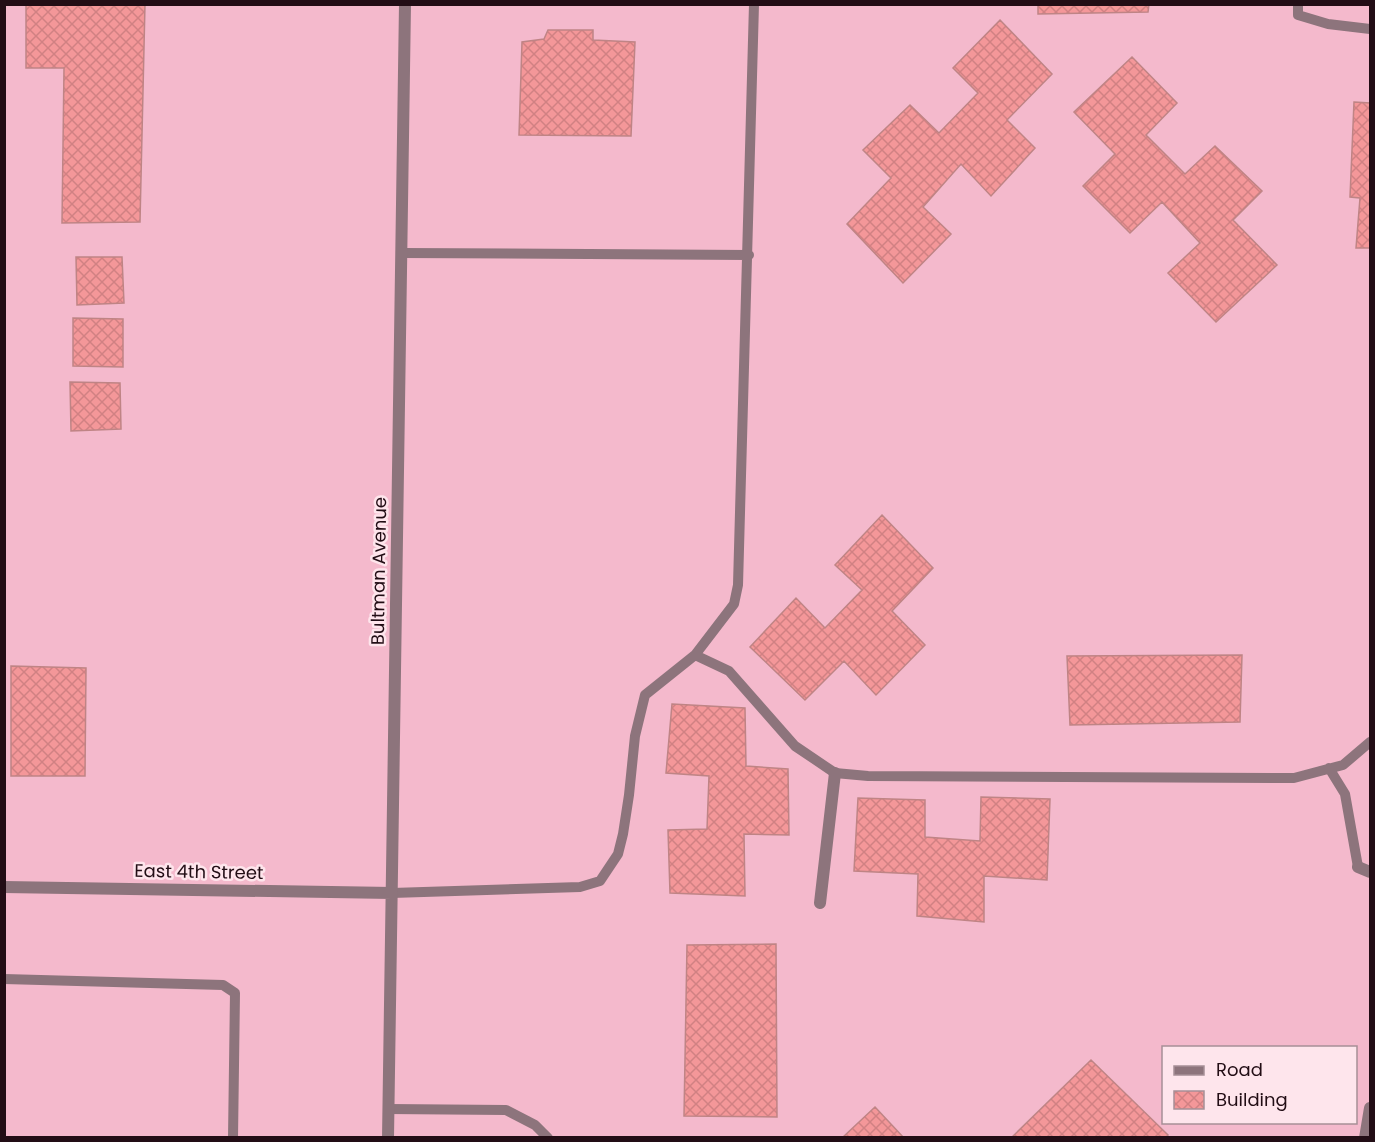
<svg xmlns="http://www.w3.org/2000/svg" width="1375" height="1142" font-family="Poppins,sans-serif">
  <style>
    .building { fill: url(#building-cross-hatch); stroke: #bf8485; stroke-width: 1.5 }
    .lines { fill: none; stroke-linecap: round; stroke-linejoin: round }
    .lane { stroke: #8d747c; stroke-width: 10 }
    .street { stroke: #8d747c; stroke-width: 12 }
    .labels { text-anchor: middle; stroke-width: 5; stroke-linejoin: round; paint-order: stroke }
    .street-label { font-size: 18px; fill: #220d15; stroke: #fee5ec }
  </style>
  <defs>
    <pattern id="building-cross-hatch" width="8" height="8" patternUnits="userSpaceOnUse" patternTransform="scale(1.5)"><rect width="8" height="8" fill="#f49799"/><path d="M0 0l8 8M0 8l8-8" fill="none" stroke="#d18183"/></pattern>
  </defs>
  <rect width="100%" height="100%" fill="#f4b9cc"/>
  <path class="building" d="M26 4H145L140 222 62 223 64 68H26Z
    M1038 4H1149L1148 12 1038 14Z
    M1000 20 1052 74 1007 120 1035 148 991 196 961 164 923 207 951 234 903 283 847 224 891 178 863 150 910 105 939 133 978 93 953 68Z
    M548 30H593V40L635 42 631 136 519 135 522 42 544 39Z
    M1132 57 1177 103 1146 135 1185 174 1215 146 1262 191 1233 220 1277 265 1216 322 1168 273 1200 243 1162 202 1130 233 1083 186 1115 154 1074 112Z
    M1354 102 1370 103V248H1356L1360 198 1350 197Z
    M76 257H122L124 303 77 305Z
    M73 318 123 319V367L73 366Z
    M70 382 120 383 121 429 71 431Z
    M882 515 933 568 892 611 925 645 876 695 844 661 805 700 750 647 796 598 825 628 862 590 835 565Z
    M1242 655 1240 722 1070 725 1067 656Z
    M11 666 86 668 85 776H11Z
    M672 704 745 708 746 766 788 769 789 835 744 834 745 896 670 893 668 830 707 829 709 776 666 773Z
    M981 797 1050 799 1047 880 984 876V922L917 916 918 874 854 871 858 798 925 800V837L980 841Z
    M776 944 777 1117 684 1116 687 945Z
    M1091 1060 1168 1135 1165 1138H1011Z
    M875 1107 904 1138H842Z"/>
  <g class="lines">
    <path class="lane" d="M1298 4V15L1328 24 1370 29
      M402 253 749 255
      M695 655 729 671 795 746 835 773 868 776 1294 778 1343 765 1370 742
      M1329 768 1345 794 1358 867
      M392 893 580 887 600 881 618 854 623 834 629 795 635 736 645 695 695 655 734 604 738 585 754 4
      M4 979 223 985 235 993 233 1138
      M388 1109 506 1110 535 1125 548 1138"/>
    <path class="street" d="M1358 867 1370 872
      M4 887 392 893
      M820 903 835 773
      M388 1138 405 4
      M1365 1138 1370 1108"/>
  </g>
  <g class="labels">
    <g class="street-label">
      <text transform="translate(379 571) rotate(-89)" y="6">Bultman Avenue</text>
      <text transform="translate(199 872) rotate(1)" y="6">East 4th Street</text>
    </g>
  </g>
  <rect width="1375" height="1142" fill="none" stroke="#220d15" stroke-width="12"/>
  <rect x="1162" y="1046" width="195" height="78" fill="#fee5ec" stroke="#a68f96" stroke-width="1.5"/>
  <rect x="1174" y="1066" width="30" height="9" fill="#8d747c" stroke="#a68f96" stroke-width="1.5"/>
  <text x="1216" y="1076" font-size="18" fill="#220d15">Road</text>
  <rect x="1174" y="1091" width="30" height="18" fill="url(#building-cross-hatch)" stroke="#a68f96" stroke-width="1.5"/>
  <text x="1216" y="1106" font-size="18" fill="#220d15">Building</text>
</svg>
